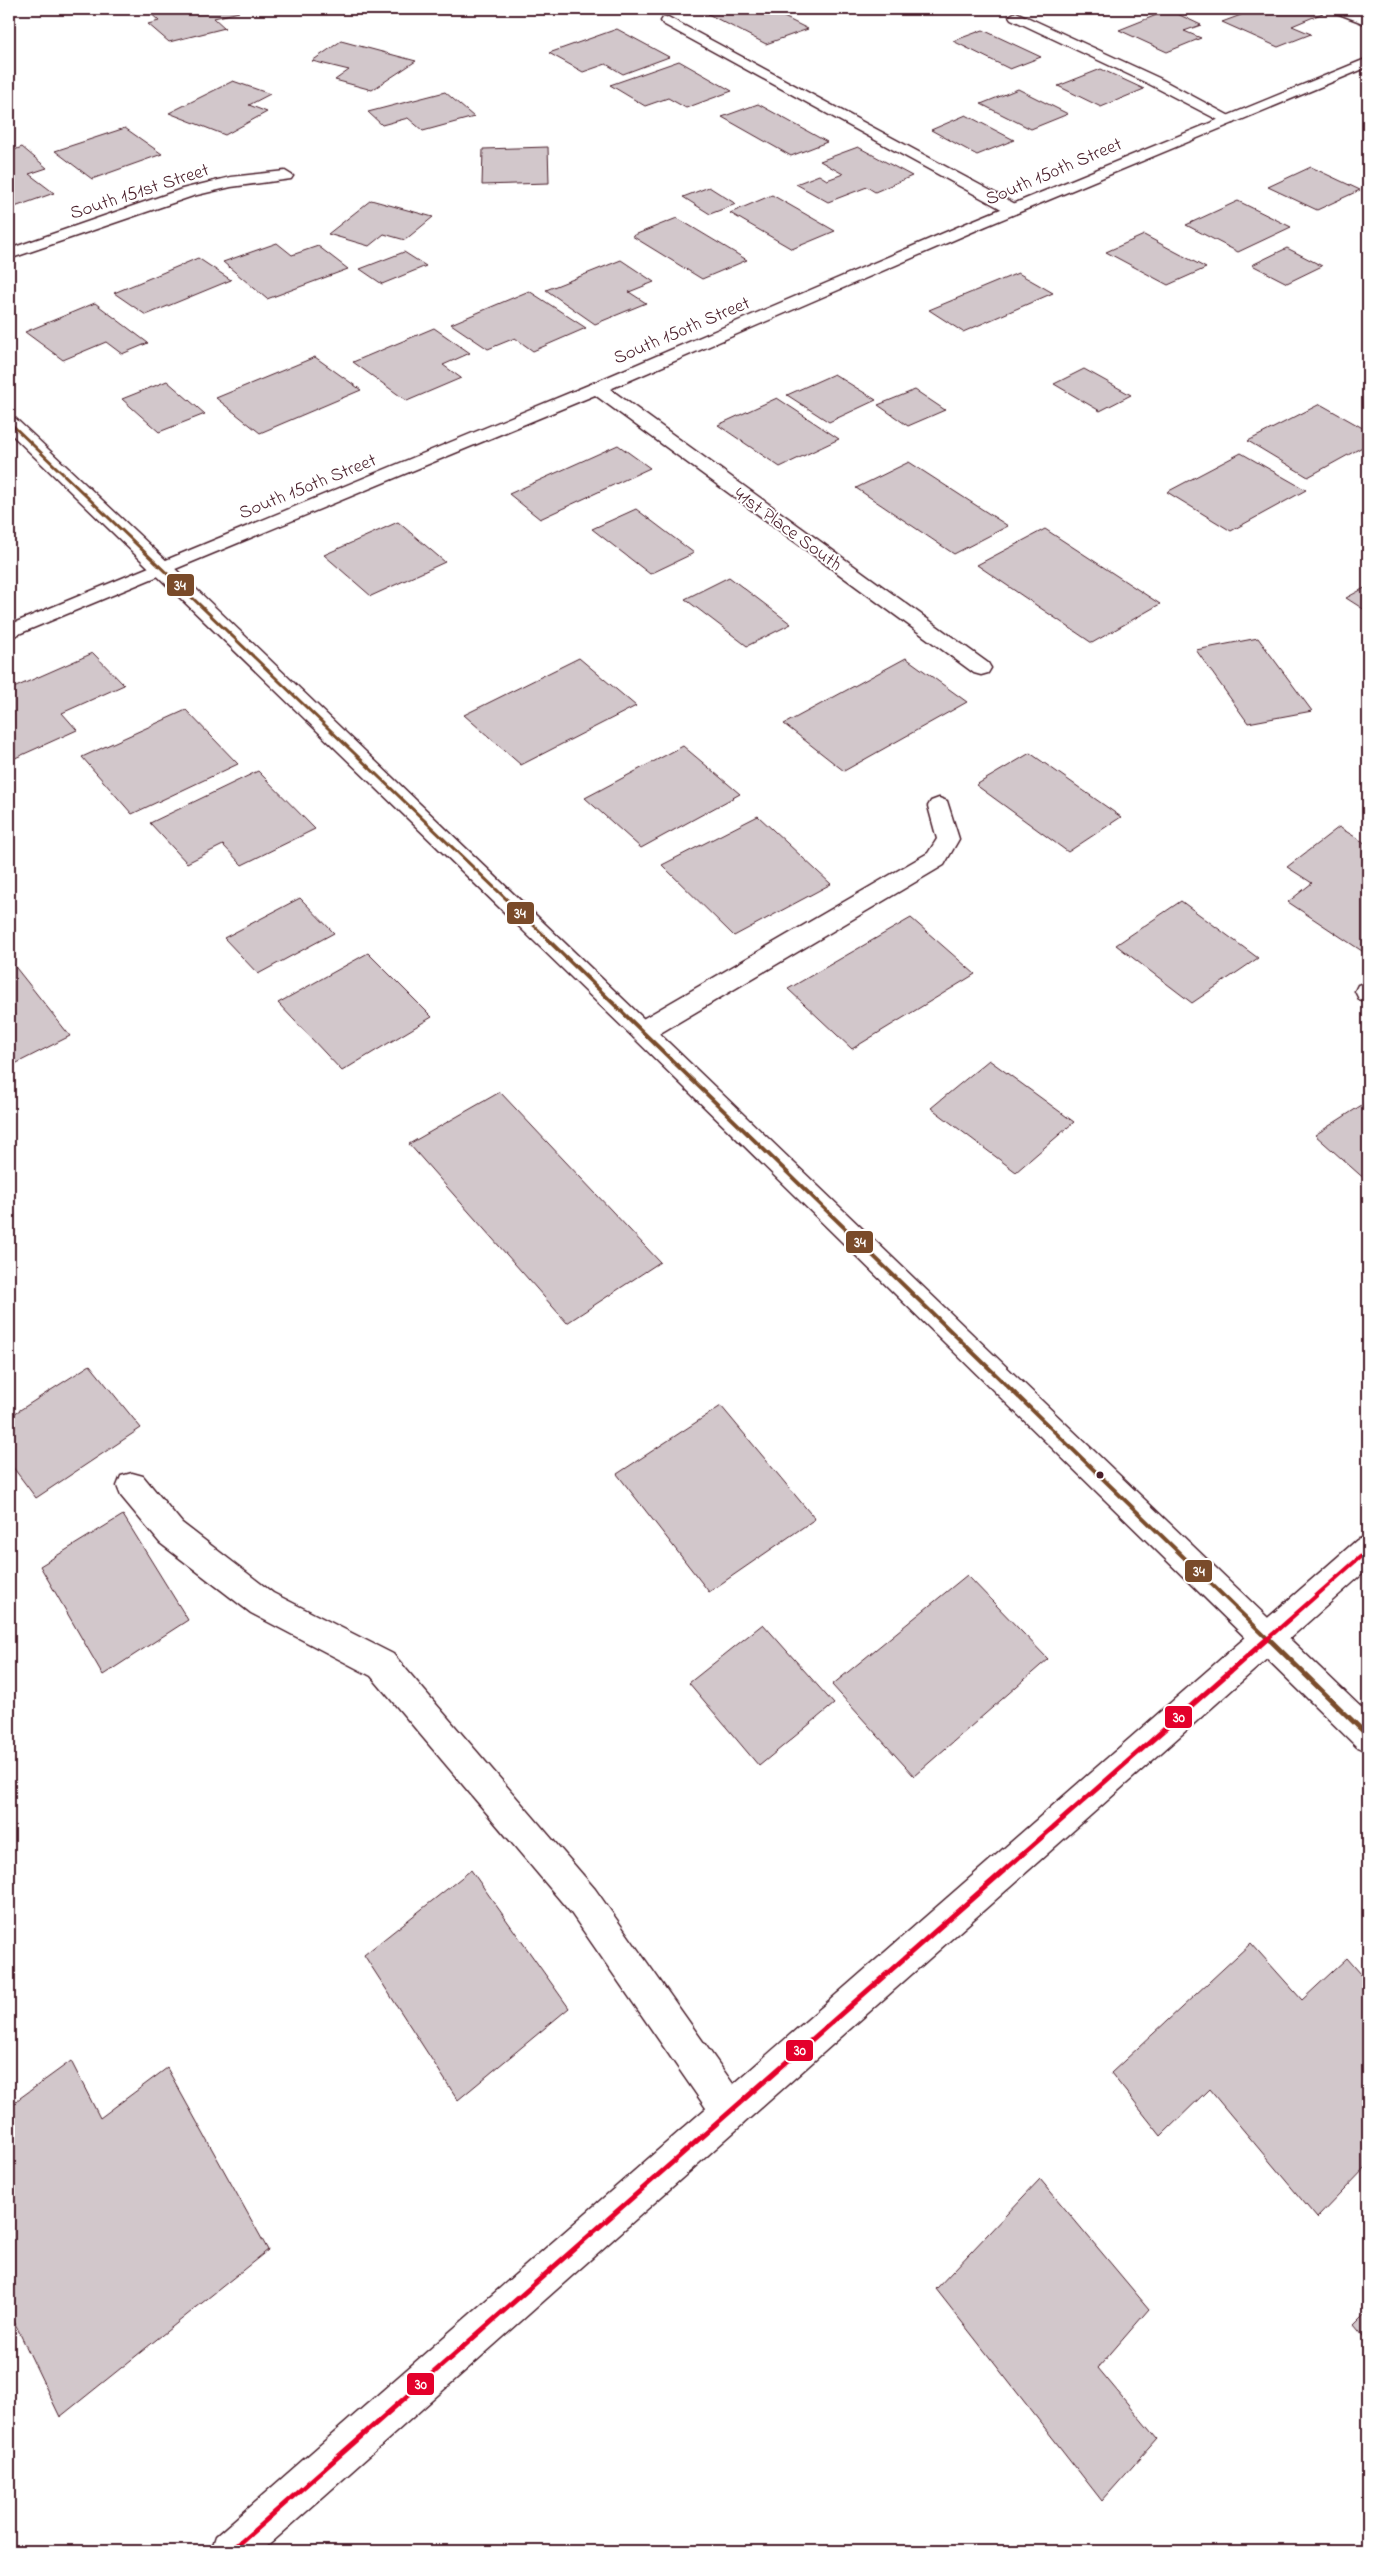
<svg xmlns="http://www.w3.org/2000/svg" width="1377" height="2560" font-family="'Indie Flower',sans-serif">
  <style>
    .building { fill: #d2c7cb; stroke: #4a1f2b }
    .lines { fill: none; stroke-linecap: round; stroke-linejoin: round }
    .lane-casing { stroke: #4a1f2b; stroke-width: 3 }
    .street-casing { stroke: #4a1f2b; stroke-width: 3 }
    .secondary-casing { stroke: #4a1f2b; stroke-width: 3 }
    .lane { fill: #fff; fill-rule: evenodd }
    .street { fill: #fff; fill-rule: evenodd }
    .secondary { fill: #fff; fill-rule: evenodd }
    .bus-1-far2-casing { stroke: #fff; stroke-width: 6 }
    .bus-1-far1-casing { stroke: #fff; stroke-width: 8 }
    .bus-1-casing { stroke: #fff; stroke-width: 9 }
    .bus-2-far1-casing { stroke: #fff; stroke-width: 8 }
    .bus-2-casing { stroke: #fff; stroke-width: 9 }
    .bus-1-far2 { stroke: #7a4b2a; stroke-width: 3 }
    .bus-1-far1 { stroke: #7a4b2a; stroke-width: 4 }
    .bus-1 { stroke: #7a4b2a; stroke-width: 5 }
    .bus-2-far1 { stroke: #e4002b; stroke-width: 4 }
    .bus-2 { stroke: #e4002b; stroke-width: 5 }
    .bus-dot { fill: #4a1f2b; stroke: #fff; stroke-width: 2 }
    .labels { text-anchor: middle; stroke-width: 4; stroke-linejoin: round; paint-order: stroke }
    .far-street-label { font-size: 19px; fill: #4a1f2b; stroke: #fff }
    .line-badge { stroke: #fff; stroke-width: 2 }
    .badge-label { font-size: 14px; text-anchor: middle; font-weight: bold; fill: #fff }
  </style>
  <rect width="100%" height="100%" fill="#fff"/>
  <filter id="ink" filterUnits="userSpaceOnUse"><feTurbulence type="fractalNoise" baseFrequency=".02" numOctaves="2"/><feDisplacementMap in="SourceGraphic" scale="10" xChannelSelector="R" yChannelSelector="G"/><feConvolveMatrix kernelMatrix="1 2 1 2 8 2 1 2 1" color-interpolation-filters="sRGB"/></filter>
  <g filter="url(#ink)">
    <path class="building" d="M146 9H236L239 12 214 18 225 28 169 42 148 24 159 21Z
      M723 9H768L808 29 766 44 708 14Z
      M1257 9H1312L1323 13 1292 26 1311 34 1278 47 1222 22Z
      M1169 10 1201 25 1184 31 1201 38 1167 52 1119 30Z
      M617 29 669 57 623 74 606 64 583 72 549 53Z
      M983 30 1041 57 1010 69 953 41Z
      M341 41 416 61 372 90 335 80 349 70 312 61Z
      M679 61 732 91 686 108 668 98 645 106 610 85Z
      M1101 69 1144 89 1101 107 1058 86Z
      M233 81 270 94 249 105 267 112 225 135 169 113Z
      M1018 89 1068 114 1031 129 981 104Z
      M445 92 474 117 423 131 408 118 382 125 368 112Z
      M758 104 827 142 791 156 722 117Z
      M966 115 1014 140 977 155 931 130Z
      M125 128 162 154 92 179 55 151Z
      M22 147 47 168 29 174 54 193 9 209V152Z
      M548 147 549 183 482 185 483 149Z
      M858 147 912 176 875 192 867 187 828 202 796 184 819 175 827 180 843 174 820 161Z
      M1311 167 1360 190 1317 210 1268 187Z
      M709 187 736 204 710 214 683 197Z
      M772 195 835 231 792 249 730 213Z
      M371 200 433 217 405 240 384 234 369 246 328 234Z
      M1238 201 1291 227 1238 252 1186 225Z
      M677 218 747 260 702 279 632 236Z
      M1144 235 1206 268 1168 285 1106 252Z
      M277 243 292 255 318 246 348 269 267 299 223 262Z
      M1287 248 1322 266 1287 283 1252 265Z
      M404 252 426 266 382 284 360 269Z
      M198 258 231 280 146 315 114 293Z
      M621 260 654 282 629 292 646 303 595 324 546 290Z
      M1018 273 1053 293 963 332 929 310Z
      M529 291 586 328 533 351 515 338 488 349 451 324Z
      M95 303 148 343 122 354 106 342 63 360 25 332Z
      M434 328 470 353 443 365 461 378 407 401 353 362Z
      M315 357 361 390 260 433 216 398Z
      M1084 369 1131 395 1100 411 1054 384Z
      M834 374 876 400 829 422 787 395Z
      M167 381 205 414 159 432 122 399Z
      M915 390 945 410 908 426 878 405Z
      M777 398 839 439 780 467 718 425Z
      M1320 404 1368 431V444L1308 477 1248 441Z
      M618 445 650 468 540 519 509 494Z
      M1241 453 1306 490 1231 531 1167 492Z
      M909 462 1008 526 954 554 856 488Z
      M636 509 694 553 650 574 592 529Z
      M398 522 445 562 371 596 324 555Z
      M1045 529 1160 604 1092 643 977 565Z
      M729 577 791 624 747 646 685 599Z
      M1368 586V612L1346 598Z
      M1258 638 1312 711 1248 723 1196 650Z
      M93 653 124 685 62 713 77 730 13 759 9 755V690Z
      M579 658 636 706 521 765 464 715Z
      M906 658 967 702 844 771 784 724Z
      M186 710 238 764 132 814 82 757Z
      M683 746 740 794 641 848 585 798Z
      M1030 753 1121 817 1068 852 976 785Z
      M258 771 315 829 242 865 223 845 187 863 150 823Z
      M758 816 831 884 734 936 662 865Z
      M1339 827 1368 845V955L1288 902 1312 883 1287 867Z
      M300 898 334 933 258 974 224 938Z
      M1181 901 1258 958 1192 1003 1116 945Z
      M911 918 975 974 852 1049 788 989Z
      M368 953 432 1017 342 1071 278 1003Z
      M9 959 70 1036 9 1067Z
      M989 1060 1074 1122 1016 1172 931 1108Z
      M500 1092 660 1262 567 1323 409 1144Z
      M1368 1101V1182L1315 1135Z
      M90 1365 141 1428 36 1498 9 1462V1417Z
      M721 1406 815 1519 709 1592 617 1474Z
      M123 1515 188 1620 103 1675 40 1566Z
      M967 1575 1048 1659 914 1776 832 1685Z
      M763 1624 834 1704 759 1766 689 1683Z
      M471 1870 569 2008 458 2100 364 1955Z
      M1251 1943 1302 2000 1347 1958 1368 1982V2165L1317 2218 1209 2089 1161 2136 1111 2073Z
      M71 2061 100 2118 167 2068 268 2250 60 2417 9 2311V2106Z
      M1040 2179 1149 2309 1098 2368 1157 2439 1102 2501 936 2289Z
      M1368 2311V2342L1354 2325Z"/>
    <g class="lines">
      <g class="lane-casing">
        <path id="lane" d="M1332 9H1350L1368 16V25L1334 12Z
          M1016 12 1159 78 1237 120 1234 123H1224L1149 84 1011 19 1009 16Z
          M668 17 1019 206 1021 209 1019 212H1007L663 24 661 21 663 18Z
          M939 798 947 801 959 839 944 865 652 1038 643 1040 634 1038 631 1031 634 1024 928 853 937 839 928 806 931 801Z
          M1368 982V1002L1359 999 1355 991 1358 985Z
          M132 1473 143 1476 182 1523 273 1593 393 1654 595 1889 743 2098 748 2111 743 2124 730 2129 717 2124 571 1913 371 1676 251 1613 160 1543 121 1496 117 1486 121 1476Z"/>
      </g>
      <g class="street-casing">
        <path id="street" d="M1368 58V67L986 226 610 389 988 663 991 668 988 673 981 675 974 673 595 395 9 638V625L591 384 974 220Z
          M285 171 293 176 291 179 231 187 193 196 9 259V249L182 189 231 177Z
          M1368 1536V1569L262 2551H211L216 2536 1357 1540Z"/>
      </g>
      <g class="secondary-casing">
        <path id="secondary" d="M9 416 15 418 170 564 1368 1714V1752L1357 1747 634 1038 9 432Z"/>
      </g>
      <use href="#lane" class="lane"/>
      <use href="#street" class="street"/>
      <use href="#secondary" class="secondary"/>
      <g class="bus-1-far2-casing">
        <path id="bus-1-far2" d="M9 422 549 940"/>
      </g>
      <g class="bus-1-far1-casing">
        <path id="bus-1-far1" d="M547 939 1270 1641"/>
      </g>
      <g class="bus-1-casing">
        <path id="bus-1" d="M1269 1639 1368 1736"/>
      </g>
      <g class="bus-2-far1-casing">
        <path id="bus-2-far1" d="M1265 1641 1368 1550"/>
      </g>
      <g class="bus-2-casing">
        <path id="bus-2" d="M231 2551 1267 1639"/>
      </g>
      <use href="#bus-1-far2" class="bus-1-far2"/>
      <use href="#bus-1-far1" class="bus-1-far1"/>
      <use href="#bus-1" class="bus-1"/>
      <use href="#bus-2-far1" class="bus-2-far1"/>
      <use href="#bus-2" class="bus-2"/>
    </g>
  </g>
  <circle class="bus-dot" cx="1100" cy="1475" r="4.5"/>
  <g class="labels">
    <g class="far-street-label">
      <text transform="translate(1053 170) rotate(-23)" y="7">South 150th Street</text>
      <text transform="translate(139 190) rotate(-18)" y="7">South 151st Street</text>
      <text transform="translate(681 329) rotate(-23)" y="7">South 150th Street</text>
      <text transform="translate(307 485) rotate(-22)" y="7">South 150th Street</text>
      <text transform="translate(789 528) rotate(36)" y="7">41st Place South</text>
    </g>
  </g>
  <g class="line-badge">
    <rect x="166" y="573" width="29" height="24" rx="5" fill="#7a4b2a"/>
    <rect x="506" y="901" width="29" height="24" rx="5" fill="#7a4b2a"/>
    <rect x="845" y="1230" width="29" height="24" rx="5" fill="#7a4b2a"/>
    <rect x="1184" y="1559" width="29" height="24" rx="5" fill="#7a4b2a"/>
    <rect x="1164" y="1705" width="29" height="24" rx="5" fill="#e4002b"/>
    <rect x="785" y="2039" width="29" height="23" rx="5" fill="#e4002b"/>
    <rect x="406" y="2372" width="29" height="24" rx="5" fill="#e4002b"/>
  </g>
  <g class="badge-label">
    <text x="180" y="590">34</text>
    <text x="520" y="918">34</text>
    <text x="860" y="1247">34</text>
    <text x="1199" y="1576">34</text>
    <text x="1179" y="1722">30</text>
    <text x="800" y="2055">30</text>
    <text x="421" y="2389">30</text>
  </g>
  <rect width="1377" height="2560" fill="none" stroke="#fff" stroke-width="30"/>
  <rect x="15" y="15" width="1347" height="2530" fill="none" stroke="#4a1f2b" stroke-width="2" filter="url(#ink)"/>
</svg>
